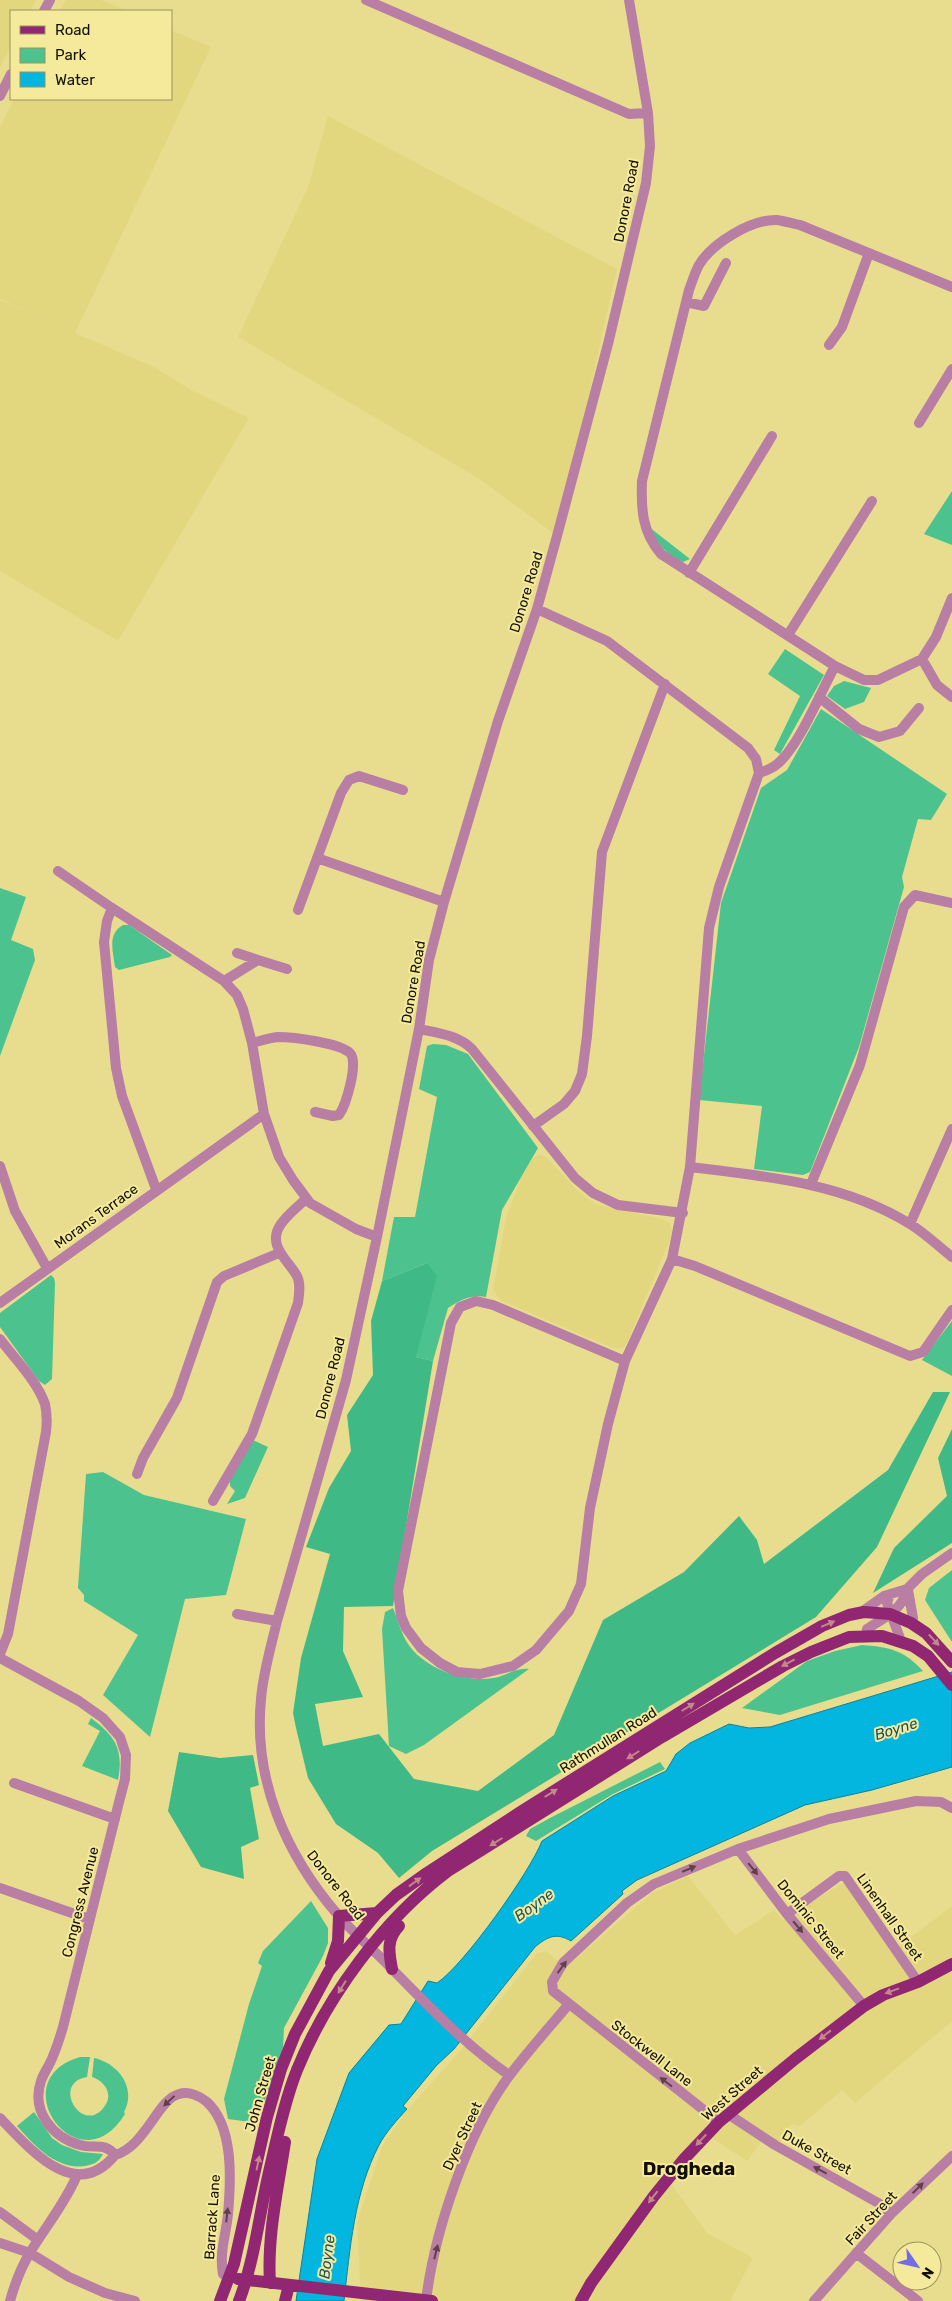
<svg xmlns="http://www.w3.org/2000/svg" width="952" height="2301" font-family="Rubik,sans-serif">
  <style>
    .built { fill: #e2d77f }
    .green { fill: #4cc38f }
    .forest { fill: #3fba86 }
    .water { fill: #03b6df; stroke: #08849c }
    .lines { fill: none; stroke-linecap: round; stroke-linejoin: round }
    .minor { stroke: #b97ea3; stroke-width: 10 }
    .major { stroke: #912673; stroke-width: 12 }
    .oneway { fill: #c38887 }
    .oneway2 { fill: #5e4149 }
    .labels { text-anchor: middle; stroke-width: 4; stroke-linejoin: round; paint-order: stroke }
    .street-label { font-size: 14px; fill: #130f00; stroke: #f5ea9b }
    .water-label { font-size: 15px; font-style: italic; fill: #175263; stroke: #f5ea9b }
    .district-label { font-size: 19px; font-weight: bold; fill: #130f00; stroke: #f5ea9b }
  </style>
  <rect width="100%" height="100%" fill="#e8dd8f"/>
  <path class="built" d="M0 0H36L30 11H11V46L0 67Z
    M66 0H101L127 11H59Z
    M171 30 211 47 75 333 154 367 193 391 249 418 118 641 0 571V300L45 320 0 299V127L14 99H171Z
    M328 116 617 269 557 536 478 478 238 337 308 187Z
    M540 1154 547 1158 578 1191 595 1204 663 1219 669 1223 672 1230 669 1242 626 1345 623 1348H613L500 1300 493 1290 506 1218 520 1180 532 1159Z
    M688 1876 735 1935 774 1910 782 1920 846 1881 894 1950 952 1906V2021L855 2103 842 2090 800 2126 791 2124 779 2144 765 2137 747 2161 712 2138 672 2185 707 2233 753 2258 730 2301H361L357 2222 383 2144 409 2108 459 2052 537 1953 547 1951 565 1968 652 1893Z"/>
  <path class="green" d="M952 491V545L924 534Z
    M649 527 690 559 683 562C667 555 656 543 649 527Z
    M785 649 824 675 780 754 774 750 800 696 768 674Z
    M844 681 871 688 864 702 845 709 827 696 834 686Z
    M821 709 947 794 931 820 918 819 902 877 904 887 859 1047 810 1172 803 1175 754 1169 762 1106 699 1100 721 903 761 788 787 770Z
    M0 888 26 897 11 940 33 949 35 960 0 1056Z
    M123 925H129L172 955 170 957 119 970 115 967C113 951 107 934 123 925Z
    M433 1044 446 1045 468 1054 538 1148 502 1210 486 1297C471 1294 460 1300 448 1308L433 1361 416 1357 427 1263 382 1281 394 1217H415L437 1097 419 1089 427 1046Z
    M51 1275 54 1278 55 1283 52 1379 45 1385 39 1381 0 1327V1313Z
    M952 1321V1376L922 1360Z
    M253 1440 268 1447 245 1498 227 1504 235 1491 230 1486V1481Z
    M103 1472 144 1495 246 1519 226 1595 185 1599 150 1737 103 1695 138 1635 84 1601V1595L78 1588 86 1474Z
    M952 1570V1642L925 1600 929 1588Z
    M393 1608C398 1620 401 1633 408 1644 424 1668 464 1683 493 1678 506 1676 516 1667 529 1669L424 1745 406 1754 389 1746 382 1629 385 1612Z
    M862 1645C889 1647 904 1650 923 1671L780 1715 742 1708 807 1661 835 1651Z
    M91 1718C115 1736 124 1749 118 1780L82 1766 100 1731 88 1724Z
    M660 1762 665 1769 613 1794 536 1841 526 1836 530 1829 550 1818Z
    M311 1901 328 1928V1943L323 1956 284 2028 283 2048 264 2103H258L254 2119 250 2118V2122L228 2119 224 2099 249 2004 262 1966 258 1963 263 1951Z
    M80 2057H90L87 2077C50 2083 83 2136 104 2107 114 2095 105 2081 92 2077L94 2058C118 2063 137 2088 124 2112L125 2114C79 2189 0 2080 80 2057Z
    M34 2112 52 2138 62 2145 81 2152 103 2154C98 2163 94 2164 85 2166 56 2170 34 2145 17 2126Z"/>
  <path class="forest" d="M427 1263 437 1276 416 1357 433 1361 393 1606 344 1607 343 1651 363 1697 315 1704 323 1746 379 1734 414 1779 478 1791 554 1735 603 1620 684 1572 739 1516 757 1540 764 1564 888 1470 933 1392H950L877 1547 816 1617 432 1851 399 1878 378 1853 336 1824 308 1778 296 1728 293 1713 301 1658 330 1554 306 1547 329 1488 351 1451 347 1415 373 1375 371 1321 382 1281Z
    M952 1429V1543L873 1593 894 1548 947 1496 938 1458Z
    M179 1752 220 1758 253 1755 259 1785 250 1788 259 1839 241 1847 244 1879 201 1867 168 1811Z"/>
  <path class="water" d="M952 1672V1767L872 1790 805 1805 637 1880 622 1891 623 1894 571 1941C556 1932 547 1937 535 1947L454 2049 436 2066 403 2106 407 2109C397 2120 386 2132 379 2145 354 2193 350 2249 344 2301H296L317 2159 349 2073 389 2025 401 2024 428 1981 437 1983C464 1965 530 1872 542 1841L613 1796 666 1771 676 1754 690 1743 729 1724 749 1728 770 1727Z"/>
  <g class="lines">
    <path class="minor" d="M366 0 629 114 648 113
      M44 11 50 0
      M0 96 11 74
      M952 287 800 225C793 224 785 221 777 220 752 219 712 243 699 265 695 272 692 282 689 290L642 481C641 509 642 532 661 554L835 666 864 680H878L922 659 936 637 952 598
      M686 302 704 306 726 263
      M829 345 842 327 869 253
      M919 423 952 369
      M689 573 772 436
      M537 609 607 641 748 748 756 759 759 773 719 887 709 928 690 1167 672 1259 625 1361 608 1424 590 1508 581 1584 569 1611 536 1650 513 1666 480 1674 457 1672 440 1663 421 1648 406 1628 401 1616 398 1591 451 1323 460 1307 476 1301 493 1305 625 1361
      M788 635 872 501
      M922 659 937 685 952 697
      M819 697 859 729 879 737 900 731 919 708
      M759 773C765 771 771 769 776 765 798 749 821 691 835 666
      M317 858 444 902
      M58 871 112 908 224 981 237 995 243 1009 252 1043 264 1114 279 1157 293 1180 310 1203 356 1229 377 1237
      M112 908 107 921 104 942 116 1068 122 1096 156 1189
      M298 910 341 793 349 780 359 776 403 790
      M237 953 258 960
      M224 981 258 960 287 969
      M419 1029C438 1033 458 1035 472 1049L575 1178 593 1193 618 1205 683 1213
      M252 1043C260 1041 269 1038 278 1037 293 1037 340 1043 350 1053 359 1062 346 1105 339 1115L333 1116 315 1112
      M533 1126 564 1104 575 1091 582 1074 587 1036 602 852 665 684
      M0 1166 15 1211 47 1268
      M690 1167C765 1176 844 1183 910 1224 925 1233 938 1246 952 1257
      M811 1184 860 1065 904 907 915 895 952 903
      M910 1224 952 1129
      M672 1259 695 1266 910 1356 923 1352 952 1310
      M0 1303 264 1114
      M0 1339C15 1359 37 1381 45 1404 47 1413 47 1423 46 1432L8 1634 0 1654
      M137 1474 143 1458 177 1398 217 1282 224 1276 279 1253
      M213 1501 252 1434 298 1303C299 1295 301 1284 297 1276 288 1260 266 1245 281 1224 287 1215 297 1207 306 1199
      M908 1590 913 1618 911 1623
      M890 1594 887 1603 901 1641
      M860 1613 884 1596 907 1589 922 1574 952 1553
      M237 1614 277 1621
      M866 1636 867 1629C882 1619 904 1609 907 1589
      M0 1658 79 1701 103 1718 120 1737 126 1755 125 1779 118 1806 63 2027C60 2037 57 2047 53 2056 50 2065 44 2072 41 2081 31 2111 52 2137 80 2145 95 2149 105 2142 115 2155 75 2204 29 2148 0 2118
      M14 1783 115 1819
      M738 1849 787 1914 864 2006
      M0 1888 89 1919
      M787 1914 839 1876H845L918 1982
      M509 2075C465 2045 429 2006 391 1968 374 1950 354 1934 338 1915 286 1855 253 1780 261 1699 263 1673 271 1647 277 1621L346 1380 377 1237 419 1029 429 960 444 902 498 721 537 609 557 536 608 344 646 183 650 146 648 113 629 0
      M728 2114 775 2145 880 2204 891 2214
      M719 2122 553 1991 552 1982 563 1963 627 1903 654 1884 738 1849 829 1819 916 1801 941 1802 952 1808
      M115 2155C145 2147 158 2099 179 2094 189 2091 200 2096 207 2102 234 2127 231 2180 228 2214 226 2235 219 2253 223 2274L229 2278
      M0 2212 38 2240
      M0 2243 30 2253 69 2277 105 2293 135 2301
      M856 2253 918 2301
      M10 2301C15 2283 21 2267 31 2251 46 2226 66 2202 77 2175
      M426 2301C434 2233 468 2130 510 2075 528 2051 549 2028 568 2005
      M814 2301 891 2214 952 2156"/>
    <path class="major" d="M331 1963 338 1941 339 1916 377 1913
      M392 1969C389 1952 386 1940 399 1926
      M238 2279 432 2301
      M270 2283C267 2236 278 2188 285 2142
      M220 2301 234 2264 267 2117 281 2069 295 2034 329 1971 377 1913 396 1895 427 1873 522 1811 775 1653 822 1626 849 1615 864 1612 890 1614 911 1623 926 1633 952 1662
      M239 2301C255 2259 259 2215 269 2172 277 2139 284 2102 297 2070 327 1996 384 1919 448 1871L662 1737 783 1666 811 1652 849 1637 882 1636 913 1646 928 1656 952 1685
      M285 2301 289 2285
      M581 2301 591 2283 654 2196 684 2159 719 2122 795 2059 864 2006 883 1995 918 1982 952 1964"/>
  </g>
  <defs><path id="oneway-solid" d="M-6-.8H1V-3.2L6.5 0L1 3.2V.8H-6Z" transform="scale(1.25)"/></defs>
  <g class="oneway">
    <use href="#oneway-solid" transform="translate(828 1624) rotate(-23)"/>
    <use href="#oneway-solid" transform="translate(934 1640) rotate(47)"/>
    <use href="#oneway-solid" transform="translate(788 1663) rotate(152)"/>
    <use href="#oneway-solid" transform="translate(688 1707) rotate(-32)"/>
    <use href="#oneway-solid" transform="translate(633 1755) rotate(148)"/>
    <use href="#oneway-solid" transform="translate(551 1793) rotate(-32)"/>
    <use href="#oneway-solid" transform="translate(496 1842) rotate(148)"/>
    <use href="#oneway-solid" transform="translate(415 1882) rotate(-36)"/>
    <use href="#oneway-solid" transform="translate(342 1987) rotate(122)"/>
    <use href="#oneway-solid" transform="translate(892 1991) rotate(160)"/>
    <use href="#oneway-solid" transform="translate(825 2035) rotate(142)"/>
    <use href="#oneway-solid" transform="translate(701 2140) rotate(133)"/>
    <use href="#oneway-solid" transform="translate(258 2163) rotate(-78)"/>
    <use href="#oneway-solid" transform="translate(653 2197) rotate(128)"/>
  </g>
  <g class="oneway2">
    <use href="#oneway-solid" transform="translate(689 1869) rotate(-23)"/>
    <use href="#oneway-solid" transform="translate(753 1869) rotate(51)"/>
    <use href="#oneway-solid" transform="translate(798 1927) rotate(50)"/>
    <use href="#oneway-solid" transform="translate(562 1967) rotate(-54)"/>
    <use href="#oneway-solid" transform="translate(666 2082) rotate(-143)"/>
    <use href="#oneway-solid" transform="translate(169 2101) rotate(137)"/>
    <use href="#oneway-solid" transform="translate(820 2170) rotate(-152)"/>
    <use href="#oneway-solid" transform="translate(918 2188) rotate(-44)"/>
    <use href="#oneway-solid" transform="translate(227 2215) rotate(-84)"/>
    <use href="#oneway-solid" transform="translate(436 2252) rotate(-76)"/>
  </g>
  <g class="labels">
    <g class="street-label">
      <text transform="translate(626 201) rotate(-79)" y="5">Donore Road</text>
      <text transform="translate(526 592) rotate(-73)" y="5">Donore Road</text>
      <text transform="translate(413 982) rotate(-80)" y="5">Donore Road</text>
      <text transform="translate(96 1216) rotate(-36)" y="5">Morans Terrace</text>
      <text transform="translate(330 1378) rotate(-76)" y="5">Donore Road</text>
      <text transform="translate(608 1740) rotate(-32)" y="5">Rathmullan Road</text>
      <text transform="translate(336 1885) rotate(52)" y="5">Donore Road</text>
      <text transform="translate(80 1902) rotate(-76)" y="5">Congress Avenue</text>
      <text transform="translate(890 1917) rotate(55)" y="5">Linenhall Street</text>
      <text transform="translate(811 1919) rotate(51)" y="5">Dominic Street</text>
      <text transform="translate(652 2053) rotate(38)" y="5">Stockwell Lane</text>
      <text transform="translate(732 2093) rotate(-41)" y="5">West Street</text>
      <text transform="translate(260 2094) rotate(-74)" y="5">John Street</text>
      <text transform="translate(462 2136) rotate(-65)" y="5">Dyer Street</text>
      <text transform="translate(817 2152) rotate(29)" y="5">Duke Street</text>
      <text transform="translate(212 2217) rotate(-86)" y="5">Barrack Lane</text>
      <text transform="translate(871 2218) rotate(-47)" y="5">Fair Street</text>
    </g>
    <g class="water-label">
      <text transform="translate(896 1729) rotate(-17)" y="5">Boyne</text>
      <text transform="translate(534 1905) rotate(-36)" y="5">Boyne</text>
      <text transform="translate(327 2257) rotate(-83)" y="5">Boyne</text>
    </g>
    <g class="district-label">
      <text x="689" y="2175">Drogheda</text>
    </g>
  </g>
  <rect x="10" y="10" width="162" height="90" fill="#f5ea9b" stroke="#9b925d"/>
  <rect x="20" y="26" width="25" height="8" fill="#912673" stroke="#9b925d"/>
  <text x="55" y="35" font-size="15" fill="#130f00">Road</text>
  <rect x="20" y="48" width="25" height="15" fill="#4cc38f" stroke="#9b925d"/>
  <text x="55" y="60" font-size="15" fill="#130f00">Park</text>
  <rect x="20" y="72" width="25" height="15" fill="#03b6df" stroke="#9b925d"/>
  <text x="55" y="85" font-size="15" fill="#130f00">Water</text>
  <g transform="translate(917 2266) rotate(124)"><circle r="24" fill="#f5ea9b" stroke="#9b925d"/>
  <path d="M0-4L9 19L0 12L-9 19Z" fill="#726ce6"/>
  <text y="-8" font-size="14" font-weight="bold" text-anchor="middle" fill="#130f00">N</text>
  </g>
</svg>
